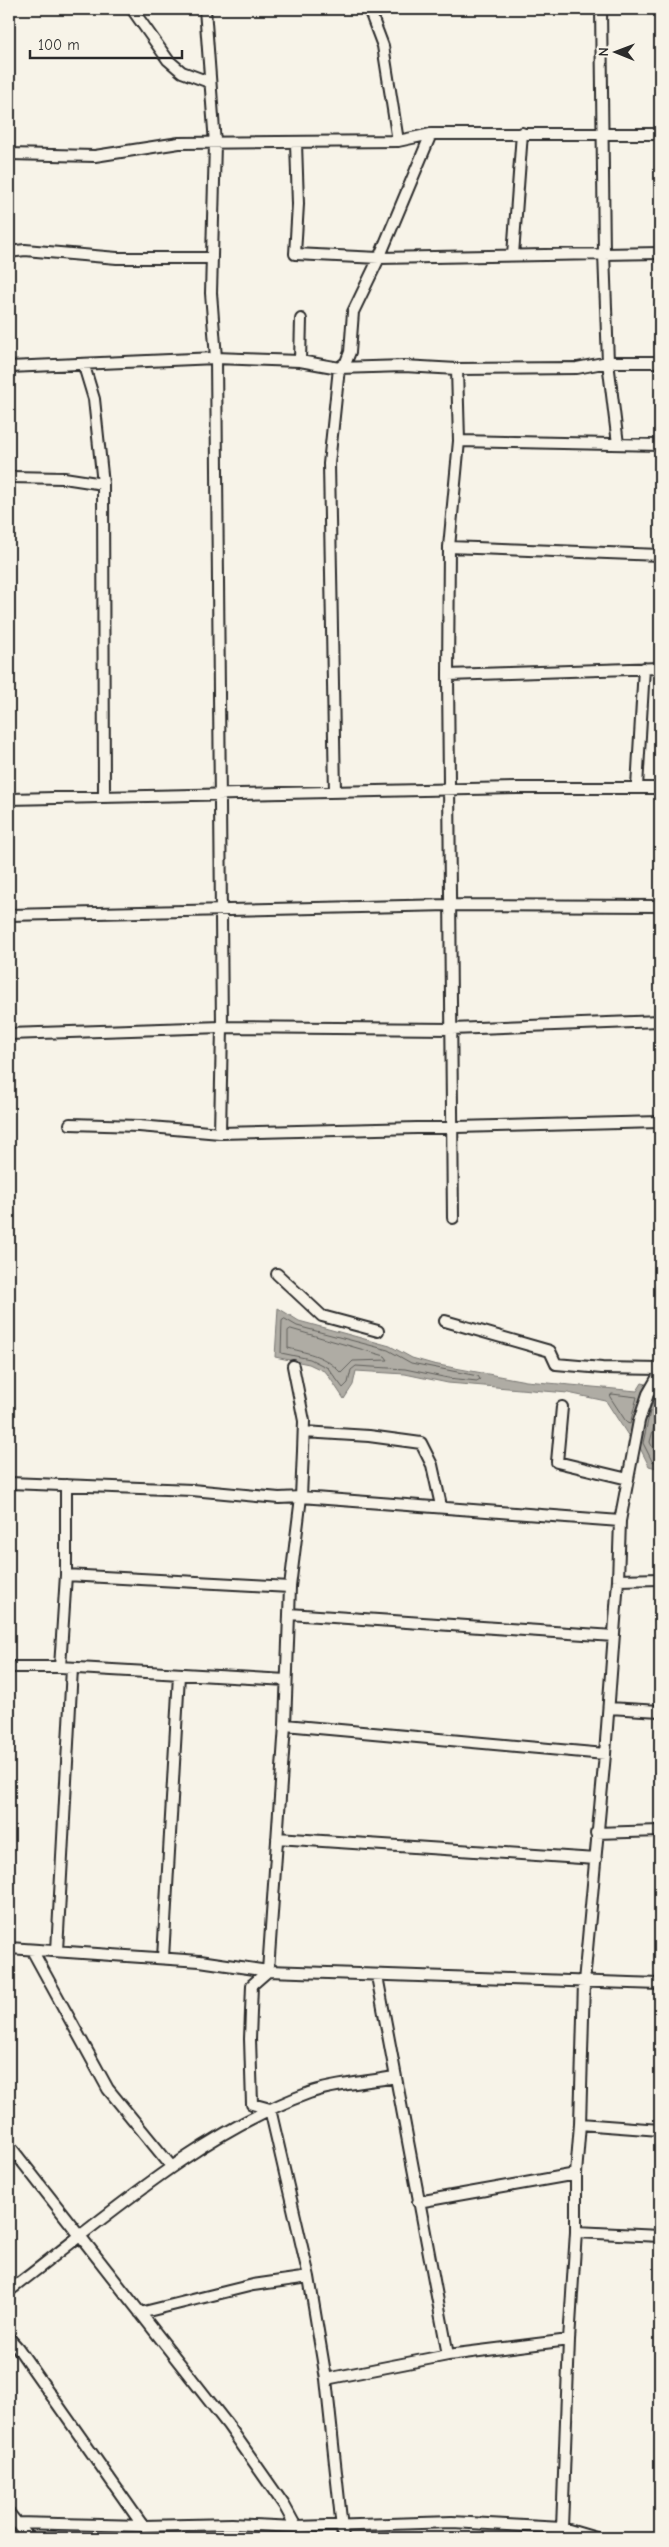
<svg xmlns="http://www.w3.org/2000/svg" width="669" height="2547" font-family="'Comic Neue',sans-serif">
  <style>
    .water { fill: #afaca4; stroke: #7a7874 }
    .lines { fill: none; stroke-linecap: round; stroke-linejoin: round }
    .shore { stroke: #605f5b; stroke-width: 1 }
    .minor-casing { stroke: #2b2b2b; stroke-width: 14 }
    .minor { stroke: #f7f3e8; stroke-width: 10 }
  </style>
  <rect width="100%" height="100%" fill="#f7f3e8"/>
  <filter id="ink" filterUnits="userSpaceOnUse"><feTurbulence type="fractalNoise" baseFrequency=".02" numOctaves="2"/><feDisplacementMap in="SourceGraphic" scale="10" xChannelSelector="R" yChannelSelector="G"/><feConvolveMatrix kernelMatrix="1 2 1 2 8 2 1 2 1" color-interpolation-filters="sRGB"/></filter>
  <g filter="url(#ink)">
    <path class="water" d="M278 1308 299 1321 390 1346 412 1358 433 1364 526 1381 637 1391 642 1383 650 1385 631 1440 606 1401 568 1393 448 1383 405 1374 356 1371 353 1385 344 1399 326 1372 309 1364 275 1357Z
      M660 1380V1469L649 1466 638 1444 646 1405Z"/>
    <g class="lines">
      <path class="shore" d="M285 1319 297 1326 388 1350 411 1363 478 1376 480 1379 477 1381 448 1378 405 1369 356 1366 351 1370 348 1383 343 1388 328 1368 310 1359 281 1353 282 1321Z
        M291 1329 385 1356 388 1360 353 1361 341 1373C324 1355 311 1354 288 1348V1331Z
        M660 1390 651 1407 643 1443 652 1461 660 1464
        M612 1394 637 1397 630 1424 627 1423 610 1397Z
        M660 1403 650 1442 656 1455 660 1457"/>
      <g class="minor-casing">
        <path id="minor" d="M132 9 168 60 182 72 209 82
          M205 9 215 144 211 293 216 358 222 1027 220 1133
          M369 9 383 46 398 141
          M601 9 604 253 608 362 618 444
          M296 143 298 204 295 254 379 258 660 253
          M9 154 95 156 179 143 398 141 431 134H660
          M9 252 25 250 117 258H212
          M513 255 522 133
          M300 361 301 319
          M84 366 94 399 103 484 104 796
          M9 367 216 358 300 361 339 368 404 366 457 369 577 368 608 362H660
          M459 441 660 445
          M9 477 64 478 103 484
          M449 547 660 555
          M448 675 660 668
          M637 787 644 668
          M335 792 329 464 339 368 346 362 350 352 353 312 379 258 431 134
          M9 799 518 788H660
          M9 915 450 905 660 906
          M9 1034 222 1027 452 1029 660 1021
          M70 1124 139 1126 220 1133 660 1122
          M453 1218 448 675 449 547 459 441 457 369
          M277 1274 322 1316 378 1331
          M445 1321 550 1351 556 1364 602 1368 660 1369
          M293 1366 304 1421 303 1451 301 1497 290 1587 285 1725 268 1971 252 1985 250 2039 252 2104 270 2109 309 2277 326 2379 343 2538
          M562 1407 557 1462 628 1479
          M304 1432 369 1436 421 1443 432 1465 440 1501
          M9 1483 192 1490 279 1498 301 1497 620 1521
          M66 1575 290 1587
          M618 1580 660 1579
          M289 1614 614 1636
          M9 1667H60L286 1680
          M60 1667 66 1575V1485
          M609 1708 660 1711
          M285 1725 605 1754
          M596 1833 660 1831
          M277 1838 596 1859
          M9 1948 200 1961 268 1971 660 1984
          M32 1950 108 2089 171 2166
          M57 1951 72 1668
          M163 1958 179 1675
          M377 1976 448 2355
          M580 2124 660 2130
          M9 2145 228 2425 284 2505 296 2527
          M418 2202 576 2174
          M576 2232 660 2236
          M9 2291C103 2220 197 2134 309 2093 333 2084 368 2082 395 2077
          M140 2313 253 2285 309 2277
          M9 2338 18 2348 143 2526
          M326 2379 448 2355 569 2340
          M9 2513 29 2538
          M16 2523 143 2526 232 2524 296 2527 452 2522 562 2528 596 2538
          M562 2528 569 2340 576 2232V2174L580 2124 584 1982 605 1754 618 1580 620 1521 639 1421 648 1394 660 1373"/>
      </g>
      <use href="#minor" class="minor"/>
    </g>
  </g>
  <rect width="669" height="2547" fill="none" stroke="#f7f3e8" stroke-width="30"/>
  <rect x="15" y="15" width="639" height="2517" fill="none" stroke="#2b2b2b" stroke-width="2" filter="url(#ink)"/>
  <g transform="translate(616 52) rotate(271)" stroke="#f7f3e8" stroke-width="4" paint-order="stroke">
  <path d="M0-4L9 19L0 12L-9 19Z" fill="#2b2b2b"/>
  <text y="-8" font-size="14" font-weight="bold" text-anchor="middle" fill="#2b2b2b">N</text>
  </g>
  <path d="M30 50v8h152v-8" fill="none" stroke="#2b2b2b" stroke-width="2.5"/>
  <text x="38" y="50" font-size="15" fill="#2b2b2b" stroke="#f7f3e8" stroke-width="4" paint-order="stroke">100 m</text>
</svg>
